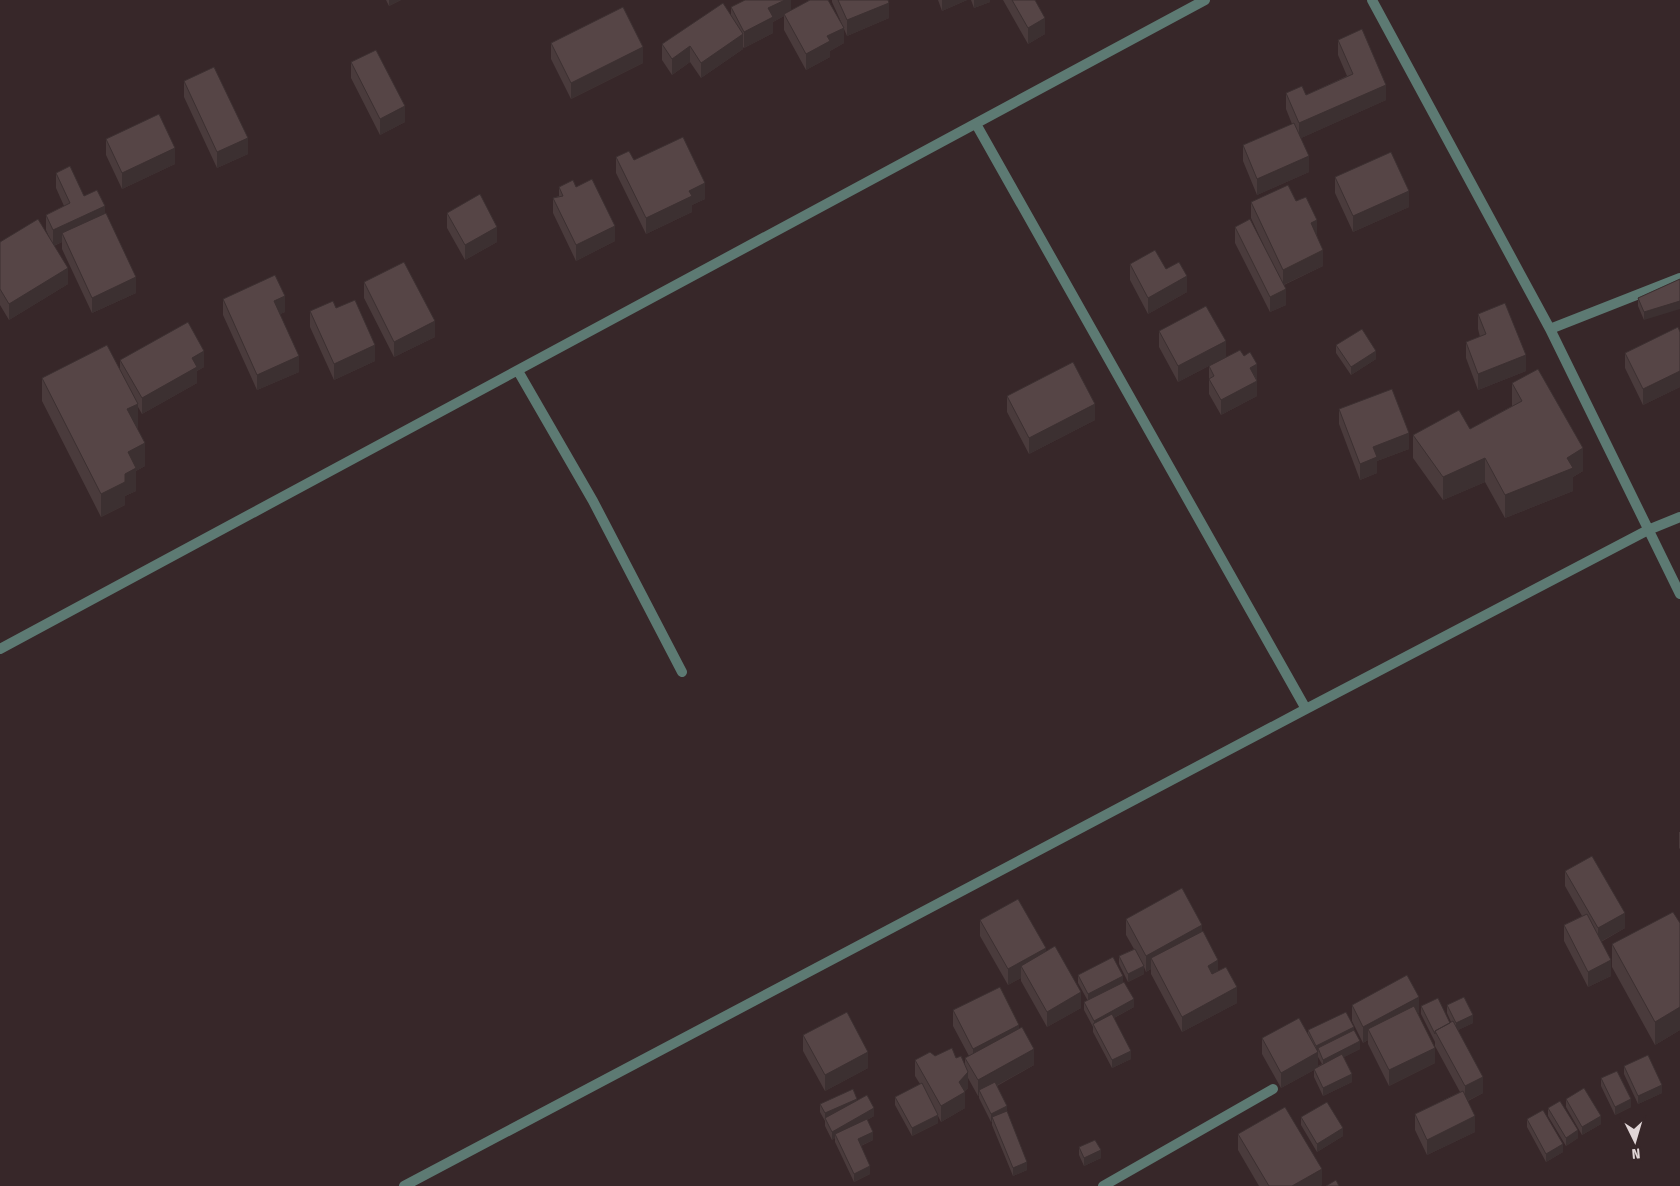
<svg xmlns="http://www.w3.org/2000/svg" width="1680" height="1186" font-family="'Fira Sans Condensed',sans-serif">
  <style>
    .lines { fill: none; stroke-linecap: round; stroke-linejoin: round }
    .minor { stroke: #5d7a73; stroke-width: 10 }
    .wall { fill: #4a3b3c; fill-rule: evenodd }
    .shaded-wall { fill: #3c3031 }
    .building { fill: #564546; stroke: #3c3031 }
  </style>
  <rect width="100%" height="100%" fill="#372729"/>
  <g class="lines">
    <path class="minor" d="M1372 0 1550 329 1680 594
      M976 124 1306 709
      M1550 329 1680 278
      M518 371 593 501 682 672
      M0 649 1205 0
      M404 1186 1306 709 1648 530 1680 517
      M1103 1186 1273 1089"/>
  </g>
  <path class="wall" d="M386 0H401L389 6Z
    M791 0V11L809 1 808 0H828L842 24 832 2V0H888L889 18 847 36 844 29V43L830 51V57L806 70 784 30V16L773 22V33L744 48 743 47V49L701 78 690 62 672 75 662 60V44L731 16V7Z
    M938 0H967L942 11Z
    M971 0H990V2L974 8Z
    M1003 0H1035L1045 34 1028 44Z
    M1338 40 1386 100 1301 138 1309 172 1257 195 1243 161V145L1292 124 1286 109V93L1306 95 1347 76 1338 55Z
    M551 43 643 63 571 99 551 59Z
    M351 62 405 122 380 135 351 78Z
    M184 81 248 154 217 168 184 97Z
    M106 139 175 164 122 189 106 155Z
    M616 157 634 160 705 199 692 205V212L646 234 616 173Z
    M56 173 105 213 136 293 92 313 62 249V242L54 246 68 284 9 320 0 305V242L50 239 46 230V215L64 206 56 188Z
    M1335 177 1409 207 1353 232 1335 193Z
    M559 187 615 241 576 261 553 213V198L559 196Z
    M1296 201 1317 235 1323 266 1284 285 1286 305 1270 312 1235 243V227L1264 246 1251 218V202Z
    M447 213 497 242 465 260 447 228Z
    M1130 264 1166 269 1187 292 1148 314 1130 280Z
    M1680 279 1644 320 1638 306V298Z
    M364 282 435 337 394 357 364 298Z
    M223 299 285 312 280 314 299 372 257 390 223 315Z
    M336 308 375 361 334 380 310 327V311Z
    M1478 314 1526 371 1478 390 1466 358V342L1480 337 1478 329Z
    M1159 331 1226 357 1178 382 1159 347Z
    M1680 332V387L1643 405 1625 368V353Z
    M1336 345 1376 359 1351 375 1336 353Z
    M1244 356 1257 364V396L1221 415 1209 394V366Z
    M120 360 204 367 197 371V383L142 414 138 407V427L137 428 145 466 136 471V491L125 496V505L101 517 42 401V378L120 371Z
    M1512 383 1583 471 1573 477V491L1505 518 1485 482 1443 500 1413 458V435L1470 429 1512 406Z
    M1007 396 1095 420 1029 454 1007 412Z
    M1339 409 1409 449 1377 461V473L1360 480 1339 424Z
    M1679 832H1680V849L1679 848Z
    M1565 871 1625 928 1601 942 1611 976 1588 987 1564 941V925L1582 916 1565 886Z
    M1126 919 1202 931 1218 971 1237 1003 1182 1032 1151 974V969L1146 972 1144 967V974L1128 982 1119 964V956L1134 949 1126 935Z
    M980 920 1046 951 1081 1008 1047 1027 1021 981V978L1008 985 980 936Z
    M1680 923V1030L1655 1045 1612 967V944Z
    M1078 975 1123 982 1134 1007 1114 1018 1131 1059 1112 1068 1093 1032V1027L1084 1010V1002L1088 1001 1078 983Z
    M1352 1005 1419 1013H1418L1435 1063 1389 1086 1368 1044V1040L1363 1043 1352 1021Z
    M1447 1005 1473 1023 1458 1030 1483 1093 1468 1101 1475 1132 1427 1155 1415 1130V1114L1460 1092 1435 1046V1042L1421 1014V1006L1450 1023 1451 1022 1447 1013Z
    M953 1010 1019 1028 1034 1065 997 1086 1027 1170 1013 1176 992 1125V1122H991L979 1098V1095L978 1096 968 1078V1088L965 1091V1108L941 1122 938 1116V1123L912 1136 895 1105V1097L920 1084 915 1076V1060L935 1056 956 1058 965 1066V1058L969 1056 953 1026Z
    M1308 1030H1354L1360 1049 1344 1057 1352 1082 1323 1096 1314 1077V1070L1281 1088 1262 1054V1038L1308 1035ZM1318 1057 1322 1064 1318 1066Z
    M803 1035 868 1068 825 1091 803 1051Z
    M1624 1066 1662 1093 1638 1104 1624 1074Z
    M1601 1078 1631 1107 1615 1115 1601 1086Z
    M1566 1099 1601 1124 1582 1135 1566 1107Z
    M857 1100 874 1116 867 1120 873 1140 861 1146 870 1174 854 1182 835 1142V1138L832 1140 825 1126V1121L820 1112V1104Z
    M1548 1108 1578 1138 1566 1146 1548 1116Z
    M1301 1117 1343 1136 1317 1152 1301 1125Z
    M1527 1119 1563 1152 1546 1162 1527 1127Z
    M1238 1134 1322 1185 1320 1186H1259L1238 1150Z
    M1079 1147 1101 1158 1084 1166 1079 1155Z"/>
  <path class="shaded-wall" d="M389 0H401L389 6Z
    M785 0H791V13L784 14V16L773 22V33L744 48V32L768 8Z
    M942 0H967L942 11Z
    M974 0H990V2L974 8Z
    M889 3V18L847 36V20Z
    M1045 18V34L1028 44V28Z
    M844 28V43L830 51V57L806 70V54L827 36Z
    M743 34V49L701 78V63Z
    M690 46V62L672 75V59Z
    M643 47V63L571 99V83Z
    M1386 85V100L1299 139V123Z
    M405 106V122L380 135V119Z
    M248 138V154L217 168V152Z
    M175 148V164L122 189V173Z
    M1309 156V172L1257 195V179Z
    M705 183V199L692 205V212L646 234V218L689 191Z
    M1409 191V207L1353 232V216Z
    M105 206V222L62 233V242L53 246V230Z
    M1317 220V236L1311 223Z
    M615 226V241L576 261V245Z
    M497 227V242L465 260V245Z
    M1323 250V266L1283 285V270Z
    M68 268V284L9 320V304Z
    M1187 276V292L1148 314V298Z
    M136 277V293L92 313V298Z
    M1286 289V305L1270 312V297Z
    M285 296V312L274 317V301Z
    M1680 301V309L1644 320V312Z
    M435 321V337L394 357V342Z
    M1226 341V357L1178 382V366Z
    M375 345V361L334 380V364Z
    M204 351V367L197 371V383L142 414V398L192 358Z
    M1376 351V359L1351 375V367Z
    M1526 355V371L1478 390V374Z
    M299 356V372L257 390V375Z
    M1257 364V380L1250 368Z
    M1680 371V387L1643 405V389Z
    M1257 381V396L1221 415V400Z
    M138 404V427L127 432V409Z
    M1095 404V420L1029 454V438Z
    M1409 433V449L1377 461V473L1360 480V464L1373 447Z
    M145 443V466L136 471V491L125 496V505L101 517V494L125 474 128 452Z
    M1583 448V471L1573 477V491L1505 518V495Z
    M1485 458V482L1443 500V477Z
    M1625 913V928L1598 943V928Z
    M1202 925V941L1151 958V969L1146 972V956Z
    M1046 948V963L1021 966V978L1008 985V969Z
    M1218 960V976L1208 982V966Z
    M1611 960V976L1588 987V972Z
    M1144 966V974L1128 982V974Z
    M1123 976V984L1088 1002V994Z
    M1237 987V1003L1182 1032V1017Z
    M1081 992V1008L1047 1027V1012Z
    M1419 997V1013L1373 1038 1368 1029V1040L1363 1043V1027Z
    M1134 999V1007L1095 1028 1094 1025V1021Z
    M1680 1007V1030L1655 1045V1022Z
    M1473 1015V1023L1456 1031V1023Z
    M1019 1025V1041L973 1064V1049Z
    M1354 1027V1035L1318 1048V1068L1314 1069V1070L1281 1088V1073L1316 1053V1046Z
    M1360 1041V1049L1323 1068V1060Z
    M1435 1048V1063L1389 1086V1070Z
    M1034 1049V1065L981 1094 979 1090V1095L978 1096V1080Z
    M1131 1051V1059L1112 1068V1060Z
    M868 1052V1068L825 1091V1075Z
    M968 1072V1088L962 1094 965 1092V1108L941 1122V1106L959 1082Z
    M1352 1074V1082L1323 1096V1088Z
    M1483 1077V1093L1465 1102V1086Z
    M1662 1085V1093L1638 1104V1096Z
    M857 1099V1107L825 1118V1113Z
    M1631 1099V1107L1615 1115V1107Z
    M1007 1106V1114L992 1117V1122H991V1114Z
    M874 1108V1116L837 1137 835 1134V1138L832 1140V1132Z
    M938 1115V1123L912 1136V1128Z
    M1475 1116V1132L1427 1155V1140Z
    M1601 1116V1124L1582 1135V1127Z
    M1343 1128V1136L1317 1152V1144Z
    M1578 1130V1138L1566 1146V1138Z
    M873 1132V1140L858 1147V1139Z
    M1563 1144V1152L1546 1162V1154Z
    M1101 1150V1158L1084 1166V1158Z
    M1027 1162V1170L1013 1176V1168Z
    M870 1166V1174L854 1182V1174Z
    M1322 1169V1185L1320 1186H1292Z"/>
  <path class="building" d="M745 0H785L768 8 773 17 744 32 731 7Z
    M810 0H828L844 28 827 36 830 41 806 54 784 14Z
    M838 0H888L889 3 847 20Z
    M1012 0H1035L1045 18 1028 28Z
    M723 3 743 34 701 63 690 46 672 59 662 44Z
    M623 7 643 47 571 83 551 43Z
    M1362 29 1386 85 1299 123 1286 93 1302 86 1306 95 1353 74 1338 40Z
    M376 50 405 106 380 119 351 62Z
    M214 67 248 138 217 152 184 81Z
    M159 114 175 148 122 173 106 139Z
    M1294 123 1309 156 1257 179 1243 145Z
    M683 137 705 183 689 191 692 196 646 218 616 157 629 151 634 160Z
    M1391 152 1409 191 1353 216 1335 177Z
    M70 166 84 196 97 190 105 206 53 230 46 215 70 203 56 173Z
    M592 179 615 226 576 245 553 198 563 196 559 187 573 180 576 187Z
    M1288 185 1296 201 1306 197 1317 220 1311 223 1323 250 1283 270 1251 202Z
    M480 194 497 227 465 245 447 213Z
    M106 213 136 277 92 298 62 233Z
    M38 219 68 268 9 304 0 289V242Z
    M1250 219 1286 289 1270 297 1235 227Z
    M1155 250 1166 269 1179 262 1187 276 1148 298 1130 264Z
    M404 262 435 321 394 342 364 282Z
    M275 275 285 296 274 301 299 356 257 375 223 299Z
    M1680 279V301L1644 312 1638 298Z
    M355 300 375 345 334 364 310 311 333 301 336 308Z
    M1505 303 1526 355 1478 374 1466 342 1486 334 1478 314Z
    M1206 306 1226 341 1178 366 1159 331Z
    M188 322 204 351 192 358 197 367 142 398 120 360Z
    M1678 327 1680 332V371L1643 389 1625 353Z
    M1362 329 1376 351 1351 367 1336 345Z
    M107 345 138 404 127 409 145 443 128 452 136 468 125 474V482L101 494 42 378Z
    M1240 350 1244 356 1250 352 1257 364 1250 368 1257 381 1221 400 1209 379 1214 376 1209 366Z
    M1073 362 1095 404 1029 438 1007 396Z
    M1538 369 1583 448 1567 458 1573 468 1505 495 1485 458 1443 477 1413 435 1459 410 1470 429 1522 401 1512 383Z
    M1392 389 1409 433 1373 447 1377 457 1360 464 1339 409Z
    M1592 856 1625 913 1598 928 1565 871Z
    M1182 888 1202 925 1146 956 1126 919Z
    M1018 899 1046 948 1008 969 980 920Z
    M1673 912 1680 923V1007L1655 1022 1612 944Z
    M1587 914 1611 960 1588 972 1564 925Z
    M1203 931 1218 960 1208 966 1212 974 1226 967 1237 987 1182 1017 1151 958Z
    M1055 946 1081 992 1047 1012 1021 966Z
    M1135 949 1144 966 1128 974 1119 956Z
    M1113 957 1123 976 1088 994 1078 975Z
    M1407 975 1419 997 1363 1027 1352 1005Z
    M1124 982 1134 999 1094 1021 1084 1002Z
    M1000 987 1019 1025 973 1049 953 1010Z
    M1464 997 1473 1015 1456 1023 1447 1005Z
    M1438 998 1450 1023 1435 1031V1034L1421 1006Z
    M1414 1006 1435 1048 1389 1070 1368 1029Z
    M847 1012 868 1052 825 1075 803 1035Z
    M1346 1012 1354 1027 1316 1046 1308 1030Z
    M1112 1014 1131 1051 1112 1060 1093 1024Z
    M1299 1018 1318 1052 1281 1073 1262 1038Z
    M1453 1021 1483 1077 1465 1086 1435 1031Z
    M1022 1027 1034 1049 978 1080 965 1058Z
    M1354 1030 1360 1041 1323 1060 1318 1048Z
    M952 1048 956 1058 961 1056 968 1072 959 1082 965 1092 941 1106 915 1060 930 1052 935 1056Z
    M1342 1054 1352 1074 1323 1088 1314 1069Z
    M1648 1055 1662 1085 1638 1096 1624 1066Z
    M1617 1071 1631 1099 1615 1107 1601 1078Z
    M995 1082 1007 1106 991 1114 979 1090Z
    M922 1083 938 1115 912 1128 895 1097Z
    M1584 1088 1601 1116 1582 1127 1566 1099Z
    M853 1089 857 1099 825 1113 820 1104Z
    M1463 1091 1475 1116 1427 1140 1415 1114Z
    M867 1095 874 1108 832 1132 825 1118Z
    M1560 1101 1578 1130 1566 1138 1548 1108Z
    M1327 1102 1343 1128 1317 1144 1301 1117Z
    M1285 1107 1322 1169 1292 1186H1269L1238 1134Z
    M1543 1110 1563 1144 1546 1154 1527 1119Z
    M1007 1111 1027 1162 1013 1168 992 1117Z
    M867 1119 873 1132 858 1139 870 1166 854 1174 835 1134Z
    M1095 1140 1101 1150 1084 1158 1079 1147Z
    M1336 1180 1339 1186H1326Z"/>
  <g transform="translate(1635 1141) rotate(175)" stroke="#372729" stroke-width="4" paint-order="stroke">
  <path d="M0-4L9 19L0 12L-9 19Z" fill="#e1d6d7"/>
  <text y="-8" font-size="14" font-weight="bold" text-anchor="middle" fill="#e1d6d7">N</text>
  </g>
</svg>
